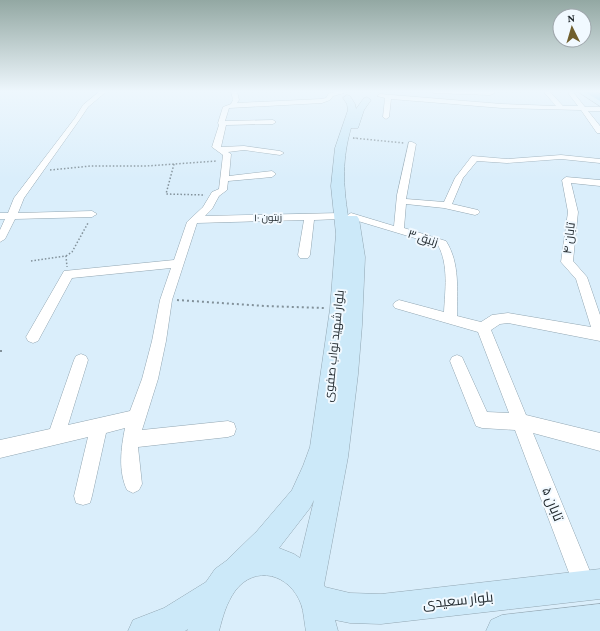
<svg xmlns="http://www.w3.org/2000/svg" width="600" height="631" font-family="'Crimson Pro',Cairo,serif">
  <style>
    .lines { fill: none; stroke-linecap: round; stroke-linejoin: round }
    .street-casing { stroke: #92a6b2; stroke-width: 1 }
    .secondary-casing { stroke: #92a6b2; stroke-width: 1 }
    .primary-casing { stroke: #4485aa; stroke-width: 1 }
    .path-far2 { stroke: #82919a; stroke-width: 1; stroke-dasharray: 1 1.5; stroke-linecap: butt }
    .path-far1 { stroke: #82919a; stroke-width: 1.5; stroke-dasharray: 1.5 2; stroke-linecap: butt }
    .path { stroke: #82919a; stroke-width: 2; stroke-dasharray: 2 3; stroke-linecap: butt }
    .street { fill: #fff; fill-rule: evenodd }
    .secondary { fill: #cce9f9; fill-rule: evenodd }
    .primary { fill: #9ad3f3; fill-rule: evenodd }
    .labels { text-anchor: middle; stroke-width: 4; stroke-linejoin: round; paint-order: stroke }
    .far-street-label { font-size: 10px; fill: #232b30; stroke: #f1f9ff }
    .street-label { font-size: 12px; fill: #232b30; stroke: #f1f9ff }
    .near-street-label { font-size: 14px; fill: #232b30; stroke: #f1f9ff }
  </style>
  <rect width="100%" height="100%" fill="#daeefb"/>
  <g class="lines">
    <g class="street-casing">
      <path id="street" d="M100 91H107L88 107 80 119 24 198 18 213 92 211 97 214 92 217 15 219 5 239 0 242V230L5 219H0V213H8L14 198 75 118 83 105Z
        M231 91H237L239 100 237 103 321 99 326 98 329 93 341 91 344 93 333 96 330 100 322 103 229 108 225 121 273 120 276 122 273 124 226 125 221 147 244 146 280 151 284 153 280 155 244 150 228 152 231 154 229 176 272 171 276 174 272 177 228 181 227 190 219 196 212 209 205 216 340 213 345 216 340 219 314 220 310 255 308 258H300L298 255 304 220 197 223 172 300 166 341 158 379 142 430 228 421 234 423 236 429 234 435 228 437 138 447 142 484 139 490 133 493 127 490C118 471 121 448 125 428L106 433 92 496 90 503 83 505 76 503 74 496 88 437 0 458V440L50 429 74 360 76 356 81 354 86 356 88 360 68 425 130 411 142 379 152 341 160 300 171 268 72 278 38 341 33 343 28 341 26 337 64 271 174 260 187 222 203 207 212 192 219 189 223 155 212 147 219 125 218 123 223 107 231 104 233 100Z
        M431 91H494L495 93 490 95 434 93Z
        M543 91H549L563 106H578L568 93 571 91 573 92 585 107H600V111H588L600 126V133H597L581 110 502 108 391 99 389 117 386 119 383 117 385 98 377 96 380 94 502 104 556 106Z
        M409 142H412L416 144 406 199 444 202 455 178 472 156 507 159 561 155 600 159V163L561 159 507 163 477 161 463 178 452 204 478 210 480 212 478 214 475 215 444 208 406 204 404 228 446 241C460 263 457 290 457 316L481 322 492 315 508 313 591 327 576 279 561 262 568 212 562 180 566 177 600 180V186L571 183 578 212 573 261 587 277 600 315V341L508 323 500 324 491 330 526 415 600 433V451L533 433 596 586 593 594 585 597 577 594 515 430 482 428 476 426 450 361 452 357 457 355 462 357 487 412 509 413 478 332 395 308 393 305 395 302 399 300 444 312C445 291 449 265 438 245L348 218 346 216 351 213 394 226 397 195Z"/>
    </g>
    <g class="secondary-casing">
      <path id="secondary" d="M577 91H586L600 99V106Z
        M347 95 350 96 355 104 356 109 364 98 367 97 371 100 364 110 358 128H351C342 159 343 184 348 216H357L359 219 365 257 362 325 358 374 348 457 324 585 325 587 350 593 381 594 600 569V599L381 624 350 623 335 620 338 631H306C304 622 304 612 301 604 290 574 255 564 235 591 226 604 223 616 219 631H187L188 629 185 631H128L133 620 164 608 206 582 215 569 226 561 257 531 292 490 303 466 310 447 330 309 336 234 331 186 335 148 348 110 347 104 343 98ZM314 500 300 558 294 554 279 548 310 508Z
        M600 604V631H486L491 620 502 615Z"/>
    </g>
    <g class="primary-casing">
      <path id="primary" d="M583 91H594L600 94V101Z"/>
    </g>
    <path class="path-far2" d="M353 138H357"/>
    <path class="path-far1" d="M353 138 404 143
      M174 164 166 194 205 195
      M50 170 91 166H146L217 161
      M66 256 72 252 88 223
      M31 261 66 256 67 267"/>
    <path class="path" d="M177 300 265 306 325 308
      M0 351H2"/>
    <use href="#street" class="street"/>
    <use href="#secondary" class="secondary"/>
    <use href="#primary" class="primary"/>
  </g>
  <linearGradient id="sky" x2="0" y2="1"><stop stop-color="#93a8a3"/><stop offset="0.51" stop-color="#eef7fd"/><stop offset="1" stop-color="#eef7fd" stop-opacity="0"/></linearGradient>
  <rect width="600" height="179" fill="url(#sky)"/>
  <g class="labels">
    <g class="far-street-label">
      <text transform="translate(268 217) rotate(-1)" y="4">زیتون ۱۰</text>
    </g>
    <g class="street-label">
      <text transform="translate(423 238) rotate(18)" y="4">زنبق ۳</text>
      <text transform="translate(569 238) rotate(-83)" y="4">تابان ۴</text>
      <text transform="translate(334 346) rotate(-84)" y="4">بلوار شهید نواب صفوی</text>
    </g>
    <g class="near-street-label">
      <text transform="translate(553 504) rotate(68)" y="5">تابان ۵</text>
      <text transform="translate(458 600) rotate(-6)" y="5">بلوار سعیدی</text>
    </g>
  </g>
  <g transform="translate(572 28) rotate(355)"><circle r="19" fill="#f1f9ff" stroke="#9fa7ac"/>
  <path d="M0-3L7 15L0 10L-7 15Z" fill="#705f2d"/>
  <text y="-6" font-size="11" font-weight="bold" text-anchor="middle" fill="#232b30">N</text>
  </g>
</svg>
